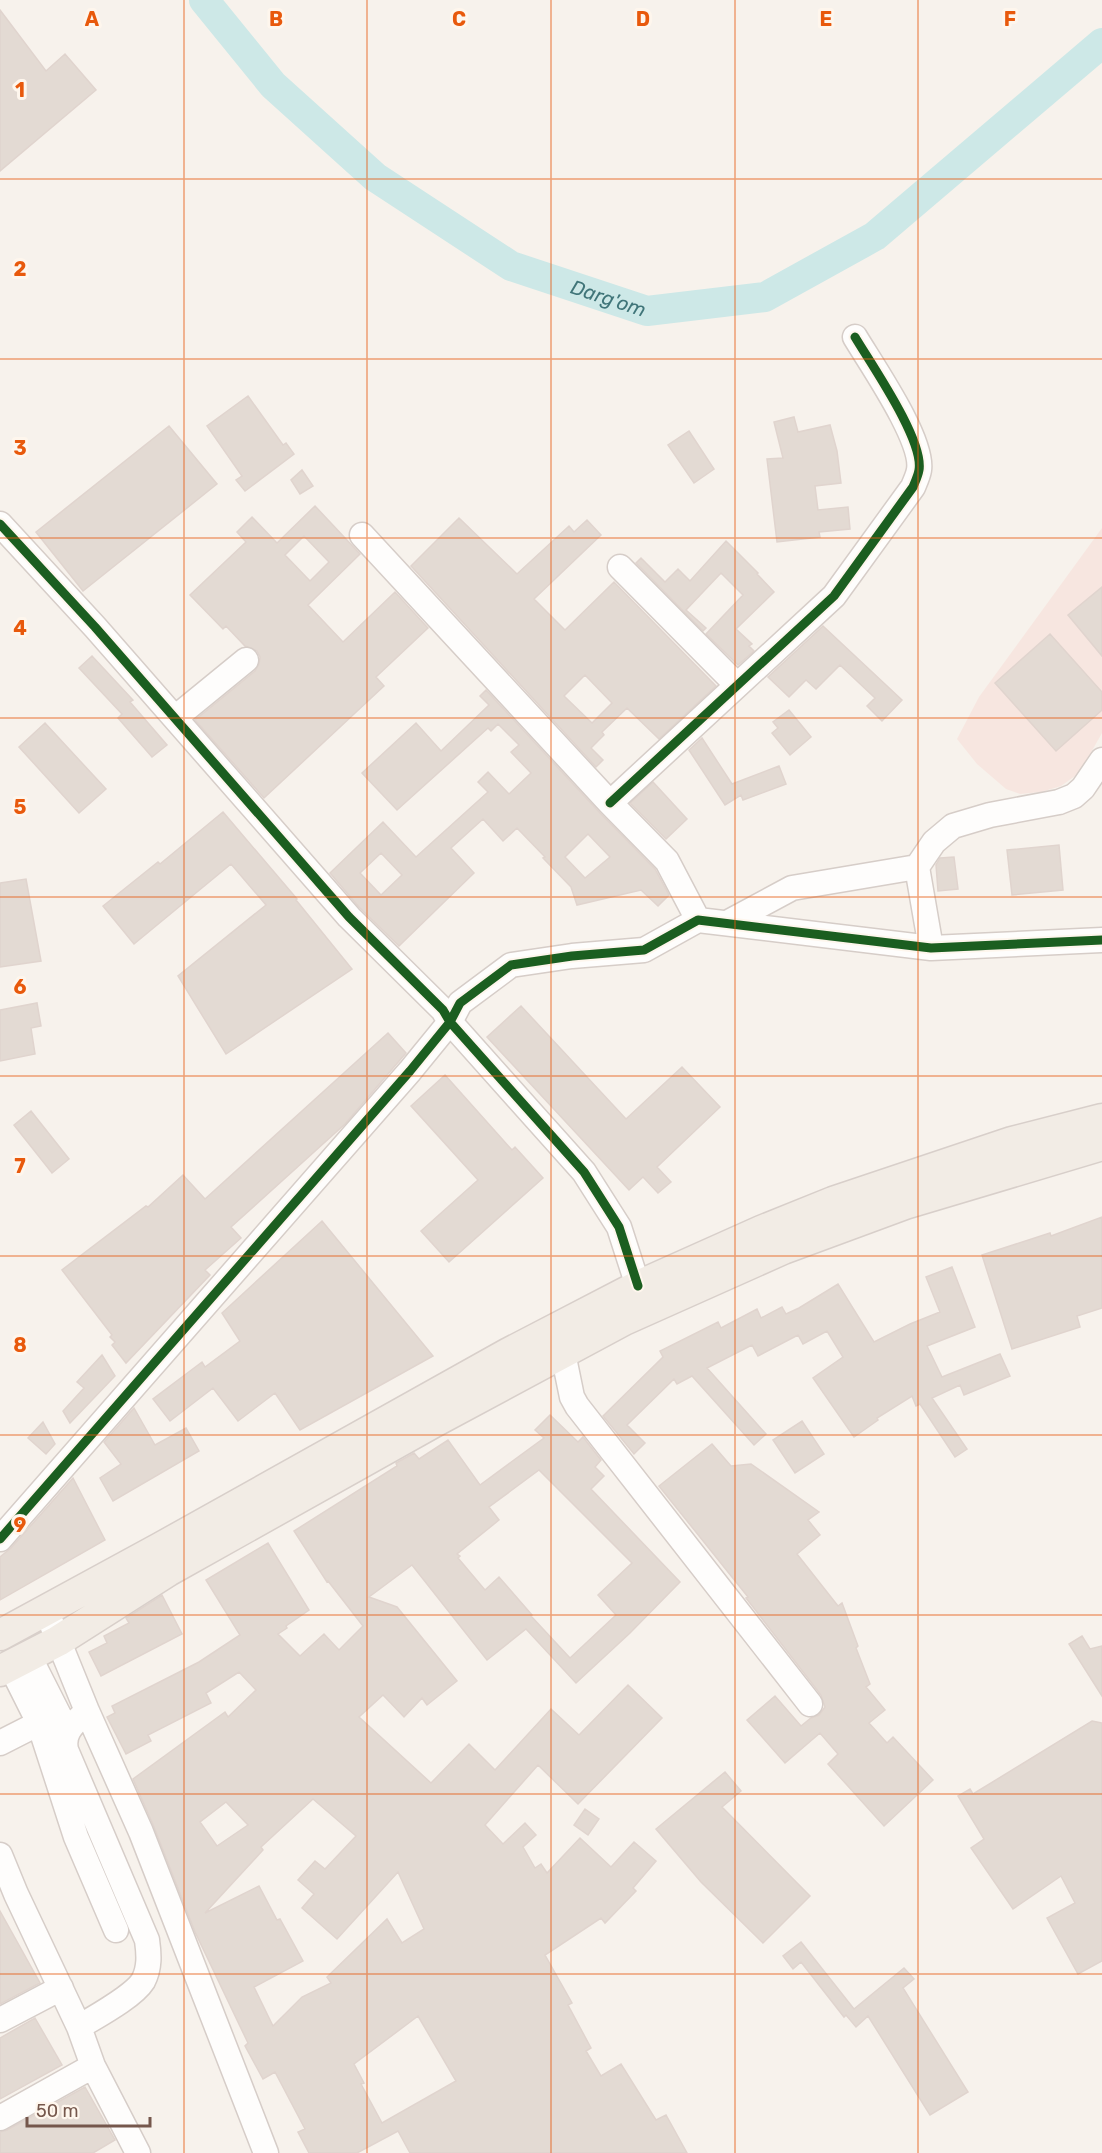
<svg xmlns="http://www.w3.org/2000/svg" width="1102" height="2153" font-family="Rubik,sans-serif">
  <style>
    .commercial { fill: #f7e6e0 }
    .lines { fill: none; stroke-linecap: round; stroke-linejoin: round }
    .river { stroke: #cde8e7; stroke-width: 30 }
    .building { fill: #e3dad3; stroke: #e0d4ce; stroke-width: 1.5; fill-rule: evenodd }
    .minor-casing { stroke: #d6cdc8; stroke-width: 27 }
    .major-casing { stroke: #d8cfca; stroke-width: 33 }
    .minor { stroke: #fefdfc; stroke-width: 24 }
    .major { stroke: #f2ece5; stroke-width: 30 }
    .cycleway-casing { stroke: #fef6ed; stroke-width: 13 }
    .cycleway { stroke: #1b5e20; stroke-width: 9 }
    .grid { fill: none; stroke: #e8590c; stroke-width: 1.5; stroke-opacity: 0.55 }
    .labels { text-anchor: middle; stroke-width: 6; stroke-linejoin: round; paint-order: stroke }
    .water-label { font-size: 20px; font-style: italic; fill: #407579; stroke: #fef6ed }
    .grid-label { font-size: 20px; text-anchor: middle; font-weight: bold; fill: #e8590c; stroke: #fef6ed; stroke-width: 6; stroke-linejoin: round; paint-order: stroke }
  </style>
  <rect width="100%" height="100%" fill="#f7f2ec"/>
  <path class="commercial" d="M1102 528V733L1085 763 1075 776 1061 786 1041 792 1020 794 1006 789 977 764 957 739 979 697Z"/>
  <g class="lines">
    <path class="river" id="s1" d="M204 0 273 85 375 177 511 266 647 311 765 297 875 236 1102 43"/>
  </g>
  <path class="building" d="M0 10 46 71 65 54 96 90 0 171Z
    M248 396 283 445 286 443 294 454 245 491 236 480 242 476 207 426Z
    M794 417 798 432 830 425 837 451 841 483 815 486 818 510 848 507 850 529 819 532 820 537 777 542 767 459 783 458 774 422Z
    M169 426 217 484 83 591 36 532Z
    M689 431 714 469 694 483 668 445Z
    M302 470 313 486 300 494 291 480Z
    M315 506 360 554 308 605 343 642 395 592 428 628 376 677 384 686 264 798 195 720 255 671 259 664 260 657 257 651 245 646 226 626 223 629 190 595 246 542 237 532 252 517 277 543ZM304 536 329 562 310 581 285 555Z
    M459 518 517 574 569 526 574 532 587 520 601 535 534 599 565 630 614 582 716 686 659 739 627 708 602 732 604 735 591 748 603 760 596 767 411 566ZM585 675 612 703 592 723 564 696Z
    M726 541 758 573 757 574 774 592 736 629 752 644 749 646 754 651 738 665 706 634 743 595 721 573 686 610 706 628 703 631 636 563 641 558 665 582 678 569 690 581Z
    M1102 587V656L1068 615Z
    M823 626 902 700 882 721 867 706 875 698 840 665 816 689 806 680 789 697 768 677Z
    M1050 634 1102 692V710L1056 751 995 683Z
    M92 656 133 700 130 702 167 745 152 757 118 718 122 714 79 668Z
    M486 690 600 813 655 869 669 895 658 906 641 890 577 905 571 887 543 858 545 857 517 828 503 841 483 819 451 848 474 873 399 946 359 907 330 873 383 822 416 857 488 792 478 782 488 772 509 794 531 773 511 752 519 745 498 724 491 731 488 728 397 810 362 773 416 723 441 751 489 705 480 696ZM588 834 610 857 585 878 565 857ZM381 853 402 875 381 895 360 873Z
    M789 710 811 737 790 755 772 733 778 728 773 722Z
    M45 723 106 789 79 813 19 747Z
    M702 738 732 784 779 766 786 784 743 800 741 795 725 805 689 750Z
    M653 782 687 819 666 839 630 803Z
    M223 812 297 899 296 900 352 969 226 1054 178 976 266 905 231 864 134 944 103 906 158 862 160 864Z
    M1059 845 1063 890 1012 895 1007 850Z
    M954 857 958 889 938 891 936 865 940 858Z
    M26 879 41 961 0 967V883Z
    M37 1003 41 1026 31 1028 35 1054 0 1061V1010Z
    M521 1006 626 1119 682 1067 720 1107 657 1167 671 1182 658 1193 643 1177 629 1190 487 1037Z
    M388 1033 406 1053 345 1124 231 1227 241 1238 205 1270 210 1275 126 1363 112 1345 115 1342 110 1337 112 1335 62 1270 146 1206 148 1207 183 1175 205 1199Z
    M445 1075 512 1150 515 1147 543 1178 449 1262 421 1231 478 1180 411 1106Z
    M31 1111 69 1159 52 1173 14 1125Z
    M1102 1217V1308L1077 1316 1080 1327 1012 1349 982 1255 1050 1233 1051 1236Z
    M322 1221 433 1356 300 1430 275 1393 238 1421 213 1388 170 1421 153 1399 202 1362 205 1367 240 1341 222 1313Z
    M952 1267 975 1327 927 1346 942 1377 1000 1354 1010 1376 964 1395 960 1385 932 1398 967 1449 955 1457 920 1404 916 1406 912 1396 877 1418 878 1420 854 1437 813 1378 843 1357 827 1331 803 1344 798 1335 758 1356 752 1345 707 1368 766 1434 754 1445 692 1376 677 1384 674 1379 627 1425 645 1443 634 1454 603 1416 663 1357 660 1351 718 1322 721 1328 757 1309 761 1318 782 1307 786 1314 799 1308 838 1284 874 1342 910 1324 940 1312 926 1277Z
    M102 1355 115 1376 70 1423 63 1411 84 1388 77 1382Z
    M134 1408 155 1445 186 1428 199 1451 113 1501 100 1478 121 1464 104 1442Z
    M550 1415 578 1442 583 1437 601 1460 595 1467 604 1476 591 1489 680 1582 630 1633 576 1683 526 1629 487 1660 412 1565 369 1597 397 1607 457 1681 427 1705 422 1698 404 1717 383 1695 359 1717 431 1783 469 1744 495 1770 551 1709 579 1735 628 1685 662 1718 578 1804 538 1765 485 1825 503 1844 525 1823 536 1835 523 1847 535 1868 541 1864 547 1873 580 1838 611 1867 634 1842 656 1861 633 1888 636 1891 605 1923 601 1918 545 1955 572 2003 568 2005 591 2048 586 2051 601 2076 621 2064 656 2120 666 2115 687 2153H410L398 2131 357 2153H309L298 2132 305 2129 275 2072 263 2079 245 2046 248 2043 195 1932 154 1827 133 1779 225 1712 228 1717 256 1690 239 1672 206 1693 211 1703 148 1735 151 1741 126 1754 107 1717 115 1713 112 1706 199 1662 240 1635 206 1580 268 1543 309 1610 286 1626 287 1628 278 1634 300 1656 324 1634 339 1650 363 1626 328 1581 327 1582 294 1531 397 1466 396 1463 414 1453 419 1459 448 1440 480 1485 544 1438 535 1430ZM539 1470 632 1563 598 1595 616 1615 570 1658 531 1616 532 1615 499 1577 485 1590 458 1558 460 1556 457 1554 499 1520 489 1507ZM313 1799 356 1836 325 1869 315 1861 298 1880 314 1894 302 1908 337 1939 398 1872 424 1929 402 1943 387 1919 327 1977 331 1983 302 1997 273 2026 254 1987 303 1961 280 1919 277 1920 259 1886 205 1913 263 1850 261 1847ZM226 1802 248 1825 217 1846 200 1822ZM418 2016 456 2081 382 2123 361 2084 364 2083 354 2064Z
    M802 1421 824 1454 795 1473 773 1440Z
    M43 1422 55 1444 46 1454 28 1438Z
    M712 1444 731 1466 751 1464 819 1512 808 1520 820 1535 797 1554 838 1606 842 1603 858 1646 856 1648 870 1684 866 1687 885 1710 869 1723 887 1743 893 1737 933 1780 884 1826 828 1764 838 1754 820 1733 785 1763 747 1720 775 1696 801 1726 811 1718 819 1715 825 1707 821 1695 746 1598 748 1597 659 1486Z
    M73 1478 105 1540 0 1600V1557L11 1548Z
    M162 1595 182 1634 101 1676 89 1652 107 1643 104 1636 129 1623 126 1618Z
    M1082 1636 1090 1649 1102 1646V1696L1069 1644Z
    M1092 1721 1102 1723V1961L1078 1974 1047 1918 1075 1903 1061 1876 1013 1909 971 1848 984 1839 958 1796 970 1789 973 1794Z
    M725 1772 741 1791 722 1807 810 1896 763 1943 701 1882 656 1829Z
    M585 1809 599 1819 588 1835 574 1825Z
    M0 1911 40 1983 0 2004Z
    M801 1942 854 2009 904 1968 914 1979 903 1988 968 2092 930 2115 868 2016 856 2027 846 2015 844 2017 801 1962 793 1969 783 1956Z
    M35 2018 62 2065 0 2099V2038Z
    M85 2087 115 2140 93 2153H0V2132L7 2130Z"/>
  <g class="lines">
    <g class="minor-casing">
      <path id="minor" d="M0 524 95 627 349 917 443 1010 450 1022 584 1172 619 1227 638 1286
        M362 535 610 803 667 861 698 920
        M620 567 737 685
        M175 718 246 660
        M610 803 834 596 913 487C915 482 918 476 919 470 924 440 871 364 855 337
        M917 867 931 948
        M727 923 792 888 917 867 934 842 953 826 990 815 1059 802 1074 796 1083 788 1102 760
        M563 1353 572 1397 577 1406 810 1704
        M0 1539 410 1071 450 1022 460 1003 511 965 572 956 644 950 698 920 931 948 1102 940
        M46 1610 87 1711 141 1832 266 2153
        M29 1656 67 1731
        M10 1665 39 1723 76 1837 116 1930
        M87 1711C75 1723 62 1731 66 1750L147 1940C149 1954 150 1968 143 1981 133 1997 95 2017 79 2027L93 2066 138 2153
        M0 1743 51 1717
        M0 1855 16 1894 79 2027
        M0 2020 61 1988
        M0 2118 93 2066"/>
    </g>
    <g class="major-casing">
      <path id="major" d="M0 1635 160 1548 507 1354 638 1286 761 1231 833 1202 1012 1142 1102 1119
        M0 1671 58 1641 168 1571 434 1422 624 1320 783 1249 905 1204 1102 1145"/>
    </g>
    <use href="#minor" class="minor"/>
    <use href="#major" class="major"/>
    <g class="cycleway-casing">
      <path id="cycleway" d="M0 524 95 627 349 917 443 1010 450 1022 584 1172 619 1227 638 1286
        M610 803 834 596 913 487C915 482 918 476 919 470 924 440 871 364 855 337
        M0 1539 410 1071 450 1022 460 1003 511 965 572 956 644 950 698 920 931 948 1102 940"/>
    </g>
    <use href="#cycleway" class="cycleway"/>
  </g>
  <path class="grid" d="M184 0V2153M367 0V2153M551 0V2153M735 0V2153M918 0V2153M0 179H1102M0 359H1102M0 538H1102M0 718H1102M0 897H1102M0 1076H1102M0 1256H1102M0 1435H1102M0 1615H1102M0 1794H1102M0 1974H1102"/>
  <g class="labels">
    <g class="water-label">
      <text dy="7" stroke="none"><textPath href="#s1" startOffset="512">Darg'om</textPath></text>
    </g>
  </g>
  <g class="grid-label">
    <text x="92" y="26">A</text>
    <text x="276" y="26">B</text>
    <text x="459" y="26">C</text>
    <text x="643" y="26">D</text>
    <text x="826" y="26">E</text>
    <text x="1010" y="26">F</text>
    <text x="20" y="97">1</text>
    <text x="20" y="276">2</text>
    <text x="20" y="455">3</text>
    <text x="20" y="635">4</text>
    <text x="20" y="814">5</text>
    <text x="20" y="994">6</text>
    <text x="20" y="1173">7</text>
    <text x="20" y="1352">8</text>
    <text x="20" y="1532">9</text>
  </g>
  <path d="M27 2117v9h123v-9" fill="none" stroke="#75574c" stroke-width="3"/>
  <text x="36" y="2117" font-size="18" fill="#75574c" stroke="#fef6ed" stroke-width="4.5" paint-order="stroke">50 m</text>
</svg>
